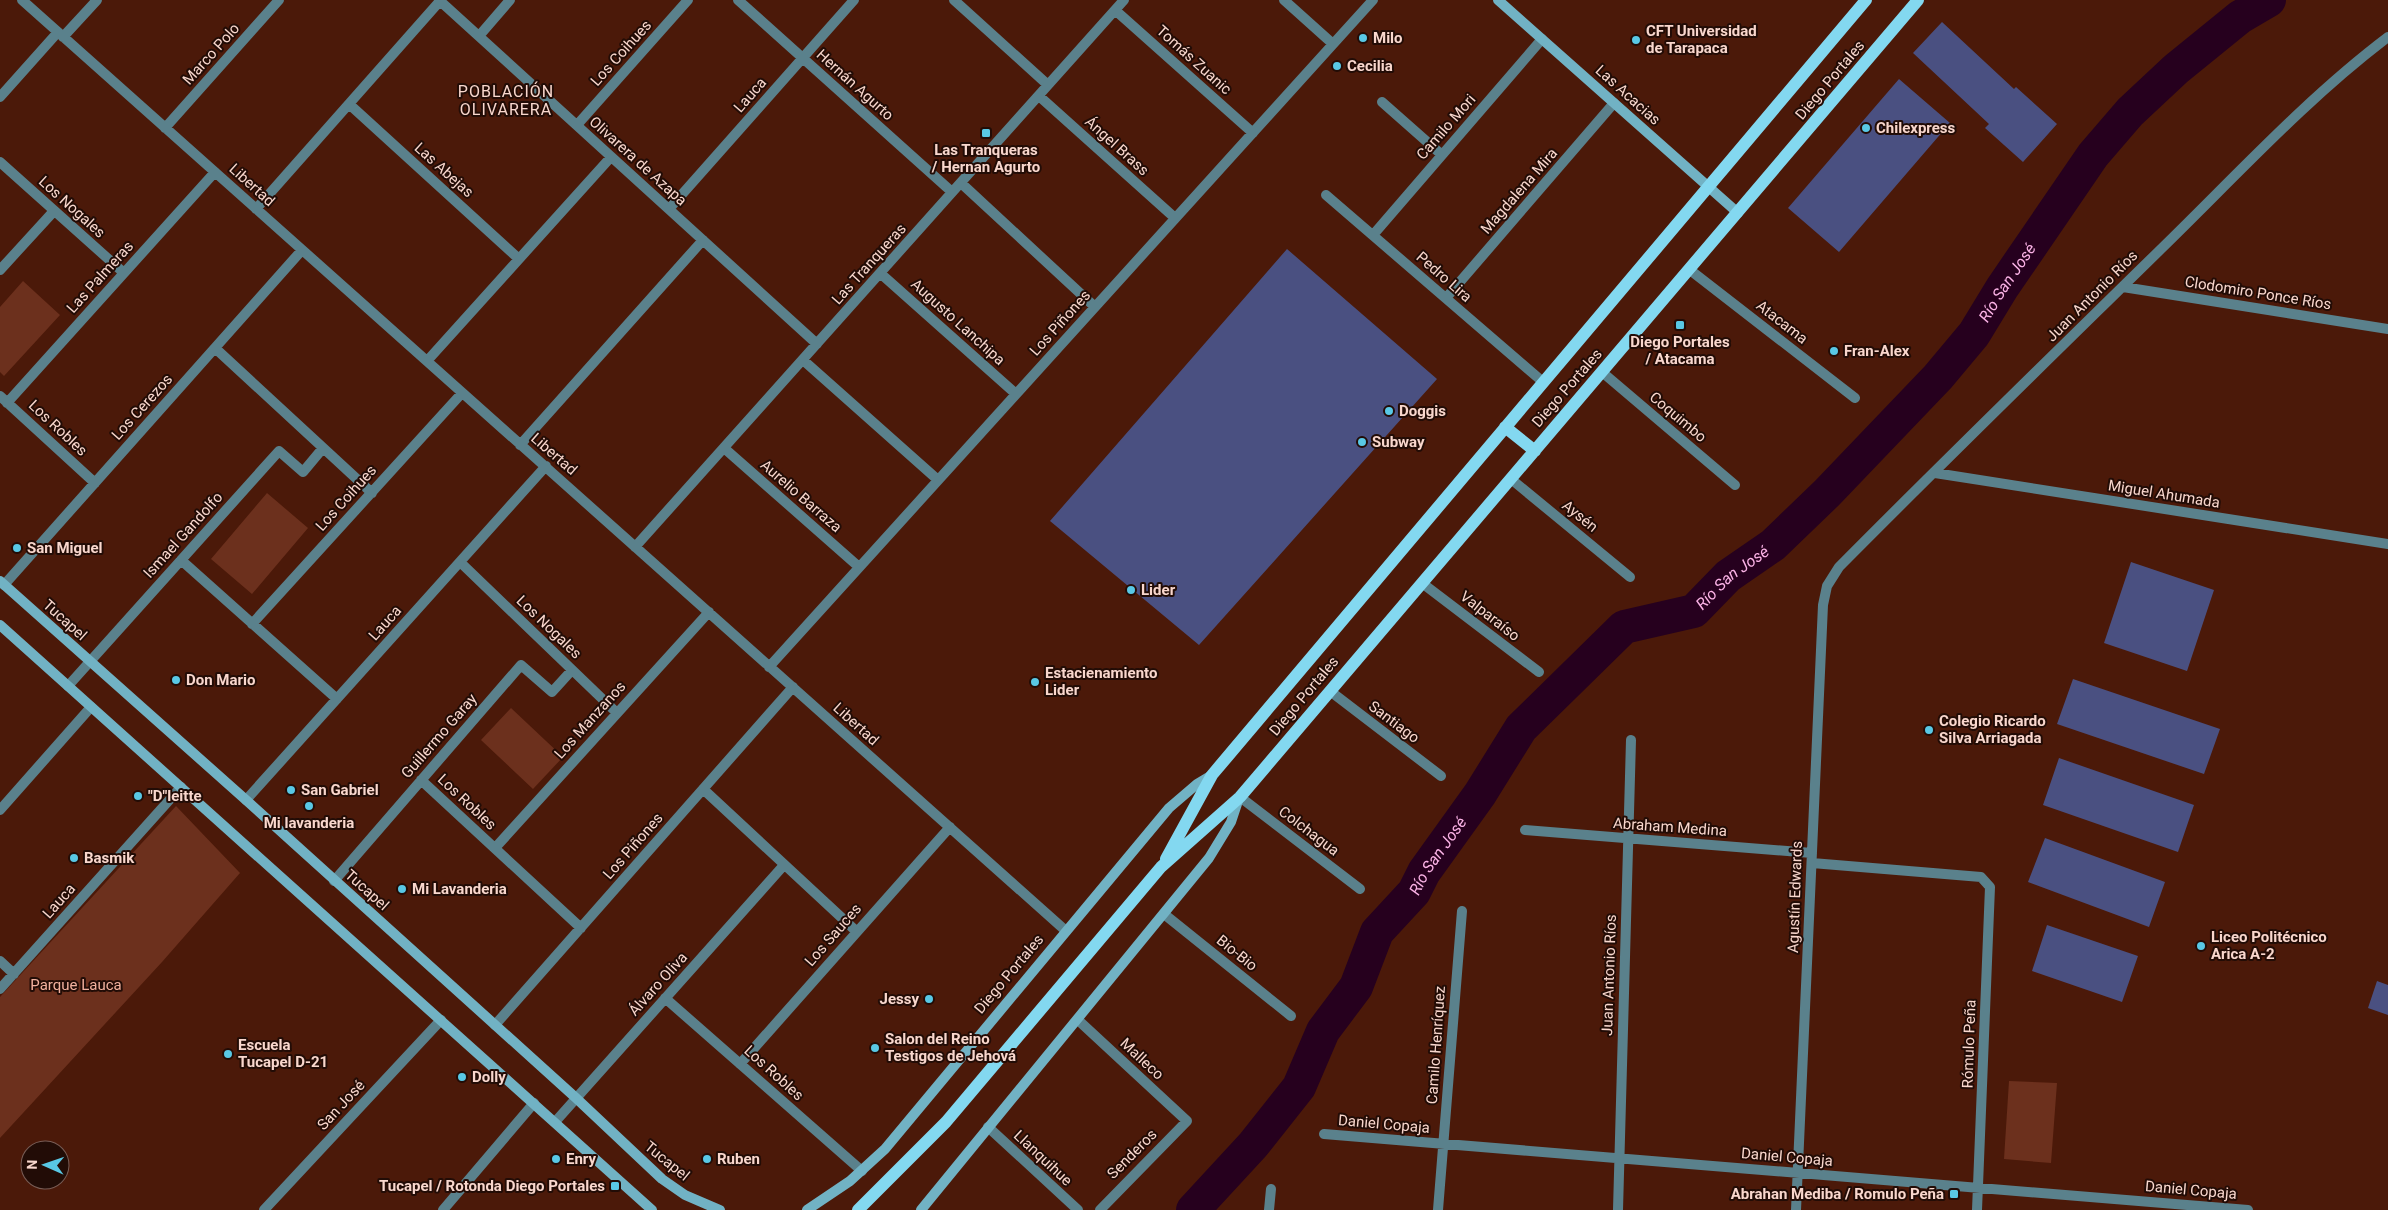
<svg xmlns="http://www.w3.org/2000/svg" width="2388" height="1210" font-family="Roboto,sans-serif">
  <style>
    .green { fill: #6c301d }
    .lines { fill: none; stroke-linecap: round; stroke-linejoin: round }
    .river { stroke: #26001e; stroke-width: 34 }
    .building { fill: #4a5081 }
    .street { stroke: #5a818c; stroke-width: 10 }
    .secondary { stroke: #71b2c4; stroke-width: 10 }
    .primary { stroke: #83d8f0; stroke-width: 12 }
    .poi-dot { fill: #59c8e5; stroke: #220c06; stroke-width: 2 }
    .labels { text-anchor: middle; stroke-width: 4; stroke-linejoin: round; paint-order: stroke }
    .poi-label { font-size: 15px; font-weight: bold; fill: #f9d7cd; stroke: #220c06; text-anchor: start }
    .street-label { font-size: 15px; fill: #f9d7cd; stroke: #220c06 }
    .park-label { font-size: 15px; fill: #f2b19e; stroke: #220c06 }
    .neighbourhood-label { font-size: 16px; letter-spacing: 1px; fill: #f9d7cd; stroke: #220c06 }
    .water-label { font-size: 16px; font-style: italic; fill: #fbb2e6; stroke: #220c06 }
  </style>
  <rect width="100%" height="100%" fill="#4b1909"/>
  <path class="green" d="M23 281 60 315 4 376 0 372V307Z
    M267 493 308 528 252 594 211 559Z
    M511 708 563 757 533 789 481 740Z
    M176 806 240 873 162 962 0 1138V997Z
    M2009 1081 2057 1083 2051 1163 2004 1159Z"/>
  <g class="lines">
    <path class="river" id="s1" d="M1193 1210 1253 1145 1299 1087 1323 1031 1356 987 1377 932 1414 892 1424 872 1480 794 1521 728 1624 627 1694 611 1728 576 1773 545 1827 493 1938 377 1974 334 2002 288 2093 155 2130 112 2176 69 2240 17 2269 0"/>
  </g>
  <path class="building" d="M1942 22 2014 89 2016 87 2057 124 2023 162 1985 128 1989 124 1913 53Z
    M1899 79 1950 123 1839 252 1788 208Z
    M1287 249 1437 379 1199 645 1050 521Z
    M2131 562 2214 590 2187 671 2104 643Z
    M2073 679 2220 729 2204 774 2057 724Z
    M2059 758 2194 805 2178 852 2043 805Z
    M2045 838 2165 882 2149 927 2028 882Z
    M2047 925 2138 956 2122 1002 2032 971Z
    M2377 981 2388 985V1015L2368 1008Z"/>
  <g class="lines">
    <path class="street" d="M22 0 1066 931
      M439 0 817 344
      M738 0 952 192
      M954 0 1048 85
      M1284 0 1333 44
      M1115 10 1253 133
      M479 36 510 0
      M63 37 97 0
      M1039 96 1175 218
      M0 97 58 32
      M1382 102 1442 155
      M349 104 519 259
      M577 125 688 0
      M165 128 279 0
      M0 162 124 273
      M961 183 1095 307
      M1326 195 1543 382
      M256 209 440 1
      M669 209 854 0
      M1373 235 1542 39
      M0 270 54 211
      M1690 270 1855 398
      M880 273 1016 394
      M2123 287 2388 329
      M1446 298 1614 103
      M215 348 372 493
      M803 360 938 480
      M427 361 611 157
      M1602 372 1735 485
      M0 396 95 483
      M7 403 215 172
      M520 445 703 240
      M724 448 859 567
      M1935 473 2388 544
      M1511 479 1630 577
      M635 547 1124 0
      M181 560 337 699
      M460 562 617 713
      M1422 583 1539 672
      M4 585 302 250
      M252 624 462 393
      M769 667 1373 0
      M68 686 279 451 303 472 323 448
      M1330 691 1441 776
      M421 780 581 928
      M703 789 856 931
      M1240 797 1360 889
      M246 800 546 466
      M0 810 91 707
      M1525 830 1812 853
      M495 848 709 612
      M1812 863 1981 877 1990 887 1977 1210
      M334 881 521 665 552 692 572 670
      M1164 914 1291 1016
      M0 961 14 974
      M0 989 181 787
      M665 998 862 1171
      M1078 1020 1187 1121 1100 1210
      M495 1025 793 687
      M740 1064 950 827
      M555 1122 784 865
      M988 1127 1078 1210
      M1324 1134 2248 1210
      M264 1210 441 1020
      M443 1210 534 1103
      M1269 1210 1271 1189
      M1438 1210 1462 911
      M1618 1210 1631 740
      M1796 1210 1823 605 1827 586 1839 567C1945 460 2053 355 2161 249 2235 177 2306 99 2388 37"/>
    <path class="secondary" d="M1498 0 1738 213
      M0 581 246 800 576 1098 662 1179 685 1195 720 1210
      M0 625 652 1210
      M807 1210 850 1181 885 1149 1169 808 1197 784 1212 775
      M921 1210 1209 858 1231 822 1239 798"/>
    <path class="primary" d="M1505 427 1535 451
      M1166 859 1212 775 1866 0
      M858 1210 946 1122 1161 867 1240 797 1918 0"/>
  </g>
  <g class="poi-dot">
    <circle cx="1363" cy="38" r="5"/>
    <circle cx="1636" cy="40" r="5"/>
    <circle cx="1337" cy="66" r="5"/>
    <circle cx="1866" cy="128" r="5"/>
    <rect x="981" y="128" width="10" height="10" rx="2.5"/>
    <rect x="1675" y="320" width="10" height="10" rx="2.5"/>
    <circle cx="1834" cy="351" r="5"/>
    <circle cx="1389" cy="411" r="5"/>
    <circle cx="1362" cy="442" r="5"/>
    <circle cx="17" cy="548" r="5"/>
    <circle cx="1131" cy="590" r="5"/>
    <circle cx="176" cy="680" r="5"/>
    <circle cx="1035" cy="682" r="5"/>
    <circle cx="1929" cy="730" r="5"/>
    <circle cx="291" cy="790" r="5"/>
    <circle cx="138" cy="796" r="5"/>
    <circle cx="309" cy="806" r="5"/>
    <circle cx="74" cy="858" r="5"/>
    <circle cx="402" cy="889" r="5"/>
    <circle cx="2201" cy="946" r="5"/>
    <circle cx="929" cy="999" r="5"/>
    <circle cx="875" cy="1048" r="5"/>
    <circle cx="228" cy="1054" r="5"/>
    <circle cx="462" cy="1077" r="5"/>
    <circle cx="556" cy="1159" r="5"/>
    <circle cx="707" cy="1159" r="5"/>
    <rect x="610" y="1181" width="10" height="10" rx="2.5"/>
    <rect x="1949" y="1189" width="10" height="10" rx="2.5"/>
  </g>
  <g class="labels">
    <g class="poi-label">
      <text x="1646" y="36">CFT Universidad<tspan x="1646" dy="17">de Tarapaca</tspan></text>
      <text x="1373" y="43">Milo</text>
      <text x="1347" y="71">Cecilia</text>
      <text x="1876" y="133">Chilexpress</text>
      <text x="986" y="155" text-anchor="middle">Las Tranqueras<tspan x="986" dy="17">/ Hernan Agurto</tspan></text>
      <text x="1680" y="347" text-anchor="middle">Diego Portales<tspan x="1680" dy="17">/ Atacama</tspan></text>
      <text x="1844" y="356">Fran-Alex</text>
      <text x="1399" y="416">Doggis</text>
      <text x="1372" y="447">Subway</text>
      <text x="27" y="553">San Miguel</text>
      <text x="1141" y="595">Lider</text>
      <text x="1045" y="678">Estacienamiento<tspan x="1045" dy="17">Lider</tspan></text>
      <text x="186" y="685">Don Mario</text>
      <text x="1939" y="726">Colegio Ricardo<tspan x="1939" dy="17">Silva Arriagada</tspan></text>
      <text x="301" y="795">San Gabriel</text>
      <text x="148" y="801">"D"leitte</text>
      <text x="309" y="828" text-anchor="middle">Mi lavanderia</text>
      <text x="84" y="863">Basmik</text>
      <text x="412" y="894">Mi Lavanderia</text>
      <text x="2211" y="942">Liceo Politécnico<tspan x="2211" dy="17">Arica A-2</tspan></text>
      <text x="919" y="1004" text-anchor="end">Jessy</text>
      <text x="885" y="1044">Salon del Reino<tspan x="885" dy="17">Testigos de Jehová</tspan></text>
      <text x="238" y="1050">Escuela<tspan x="238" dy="17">Tucapel D-21</tspan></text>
      <text x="472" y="1082">Dolly</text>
      <text x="566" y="1164">Enry</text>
      <text x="717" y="1164">Ruben</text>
      <text x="605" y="1191" text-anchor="end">Tucapel / Rotonda Diego Portales</text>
      <text x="1944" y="1199" text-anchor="end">Abrahan Mediba / Romulo Peña</text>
    </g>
    <g class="street-label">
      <text transform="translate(621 53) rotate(-48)" y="5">Los Coihues</text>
      <text transform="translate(211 54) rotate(-48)" y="5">Marco Polo</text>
      <text transform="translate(1194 60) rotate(42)" y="5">Tomás Zuanic</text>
      <text transform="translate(1830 80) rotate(-50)" y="5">Diego Portales</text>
      <text transform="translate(855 85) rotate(42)" y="5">Hernán Agurto</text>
      <text transform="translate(750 95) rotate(-49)" y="5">Lauca</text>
      <text transform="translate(1628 95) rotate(42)" y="5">Las Acacias</text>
      <text transform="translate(1446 127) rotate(-49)" y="5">Camilo Mori</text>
      <text transform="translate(1117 146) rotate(42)" y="5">Ángel Brass</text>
      <text transform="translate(638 161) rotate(42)" y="5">Olivarera de Azapa</text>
      <text transform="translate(444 170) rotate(42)" y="5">Las Abejas</text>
      <text transform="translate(252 185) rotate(42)" y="5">Libertad</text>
      <text transform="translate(1519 191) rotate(-49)" y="5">Magdalena Mira</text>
      <text transform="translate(72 207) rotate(42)" y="5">Los Nogales</text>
      <text transform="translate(869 264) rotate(-48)" y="5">Las Tranqueras</text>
      <text transform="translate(100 277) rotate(-48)" y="5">Las Palmeras</text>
      <text transform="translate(1444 277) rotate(41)" y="5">Pedro Lira</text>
      <text transform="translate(2258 293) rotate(9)" y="5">Clodomiro Ponce Ríos</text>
      <text transform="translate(2092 296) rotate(-45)" y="5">Juan Antonio Ríos</text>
      <text transform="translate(958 322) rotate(42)" y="5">Augusto Lanchipa</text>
      <text transform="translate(1782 322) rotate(38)" y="5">Atacama</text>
      <text transform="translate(1060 323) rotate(-48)" y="5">Los Piñones</text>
      <text transform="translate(1567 388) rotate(-49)" y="5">Diego Portales</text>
      <text transform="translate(142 407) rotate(-48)" y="5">Los Cerezos</text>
      <text transform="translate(1678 417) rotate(40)" y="5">Coquimbo</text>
      <text transform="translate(58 428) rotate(43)" y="5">Los Robles</text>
      <text transform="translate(554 454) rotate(41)" y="5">Libertad</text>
      <text transform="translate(2164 494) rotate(9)" y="5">Miguel Ahumada</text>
      <text transform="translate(801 496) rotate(41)" y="5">Aurelio Barraza</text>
      <text transform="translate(346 498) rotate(-48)" y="5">Los Coihues</text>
      <text transform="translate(1580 516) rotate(39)" y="5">Aysén</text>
      <text transform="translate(183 535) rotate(-48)" y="5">Ismael Gandolfo</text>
      <text transform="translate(1490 616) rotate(38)" y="5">Valparaíso</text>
      <text transform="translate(65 620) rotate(42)" y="5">Tucapel</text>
      <text transform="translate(385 623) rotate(-48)" y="5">Lauca</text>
      <text transform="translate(549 627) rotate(44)" y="5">Los Nogales</text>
      <text transform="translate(1304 696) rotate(-50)" y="5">Diego Portales</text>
      <text transform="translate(590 720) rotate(-48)" y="5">Los Manzanos</text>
      <text transform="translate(1394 722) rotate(37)" y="5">Santiago</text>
      <text transform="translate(856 724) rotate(42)" y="5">Libertad</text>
      <text transform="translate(439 736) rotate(-49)" y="5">Guillermo Garay</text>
      <text transform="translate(467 802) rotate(43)" y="5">Los Robles</text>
      <text transform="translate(1670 827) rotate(4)" y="5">Abraham Medina</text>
      <text transform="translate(1309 831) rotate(37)" y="5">Colchagua</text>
      <text transform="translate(633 846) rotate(-49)" y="5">Los Piñones</text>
      <text transform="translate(367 890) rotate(42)" y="5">Tucapel</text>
      <text transform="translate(1795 897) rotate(-88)" y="5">Agustín Edwards</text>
      <text transform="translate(59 901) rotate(-48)" y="5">Lauca</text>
      <text transform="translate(833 935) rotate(-49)" y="5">Los Sauces</text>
      <text transform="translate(1237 953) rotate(39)" y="5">Bio-Bio</text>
      <text transform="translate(1009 974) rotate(-50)" y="5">Diego Portales</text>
      <text transform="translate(1609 975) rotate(-88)" y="5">Juan Antonio Ríos</text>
      <text transform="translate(658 984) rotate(-48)" y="5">Álvaro Oliva</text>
      <text transform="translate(1969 1044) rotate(-88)" y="5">Rómulo Peña</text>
      <text transform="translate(1436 1045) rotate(-86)" y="5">Camilo Henríquez</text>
      <text transform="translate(1142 1059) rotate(43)" y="5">Malleco</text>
      <text transform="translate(774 1073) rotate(42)" y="5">Los Robles</text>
      <text transform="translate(341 1105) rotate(-47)" y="5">San José</text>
      <text transform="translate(1384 1124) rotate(5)" y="5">Daniel Copaja</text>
      <text transform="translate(1132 1154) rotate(-45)" y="5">Senderos</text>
      <text transform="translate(1787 1157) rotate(5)" y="5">Daniel Copaja</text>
      <text transform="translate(1043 1158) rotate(43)" y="5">Llanquihue</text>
      <text transform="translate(667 1161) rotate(39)" y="5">Tucapel</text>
      <text transform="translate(2191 1190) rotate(5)" y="5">Daniel Copaja</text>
    </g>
    <g class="park-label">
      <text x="76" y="990">Parque Lauca</text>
    </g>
    <g class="neighbourhood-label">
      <text x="506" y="97">POBLACIÓN<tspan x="506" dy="18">OLIVARERA</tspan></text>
    </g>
    <g class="water-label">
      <text dy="6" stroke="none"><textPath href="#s1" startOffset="1260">Río San José</textPath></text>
      <text dy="6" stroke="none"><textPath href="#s1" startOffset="855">Río San José</textPath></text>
      <text dy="6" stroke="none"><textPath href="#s1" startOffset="435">Río San José</textPath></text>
    </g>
  </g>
  <g transform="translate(45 1165) rotate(272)"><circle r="24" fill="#220c06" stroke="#785d56"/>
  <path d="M0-4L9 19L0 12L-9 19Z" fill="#59c8e5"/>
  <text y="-8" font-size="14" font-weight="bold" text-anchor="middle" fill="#f9d7cd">N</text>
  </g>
</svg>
